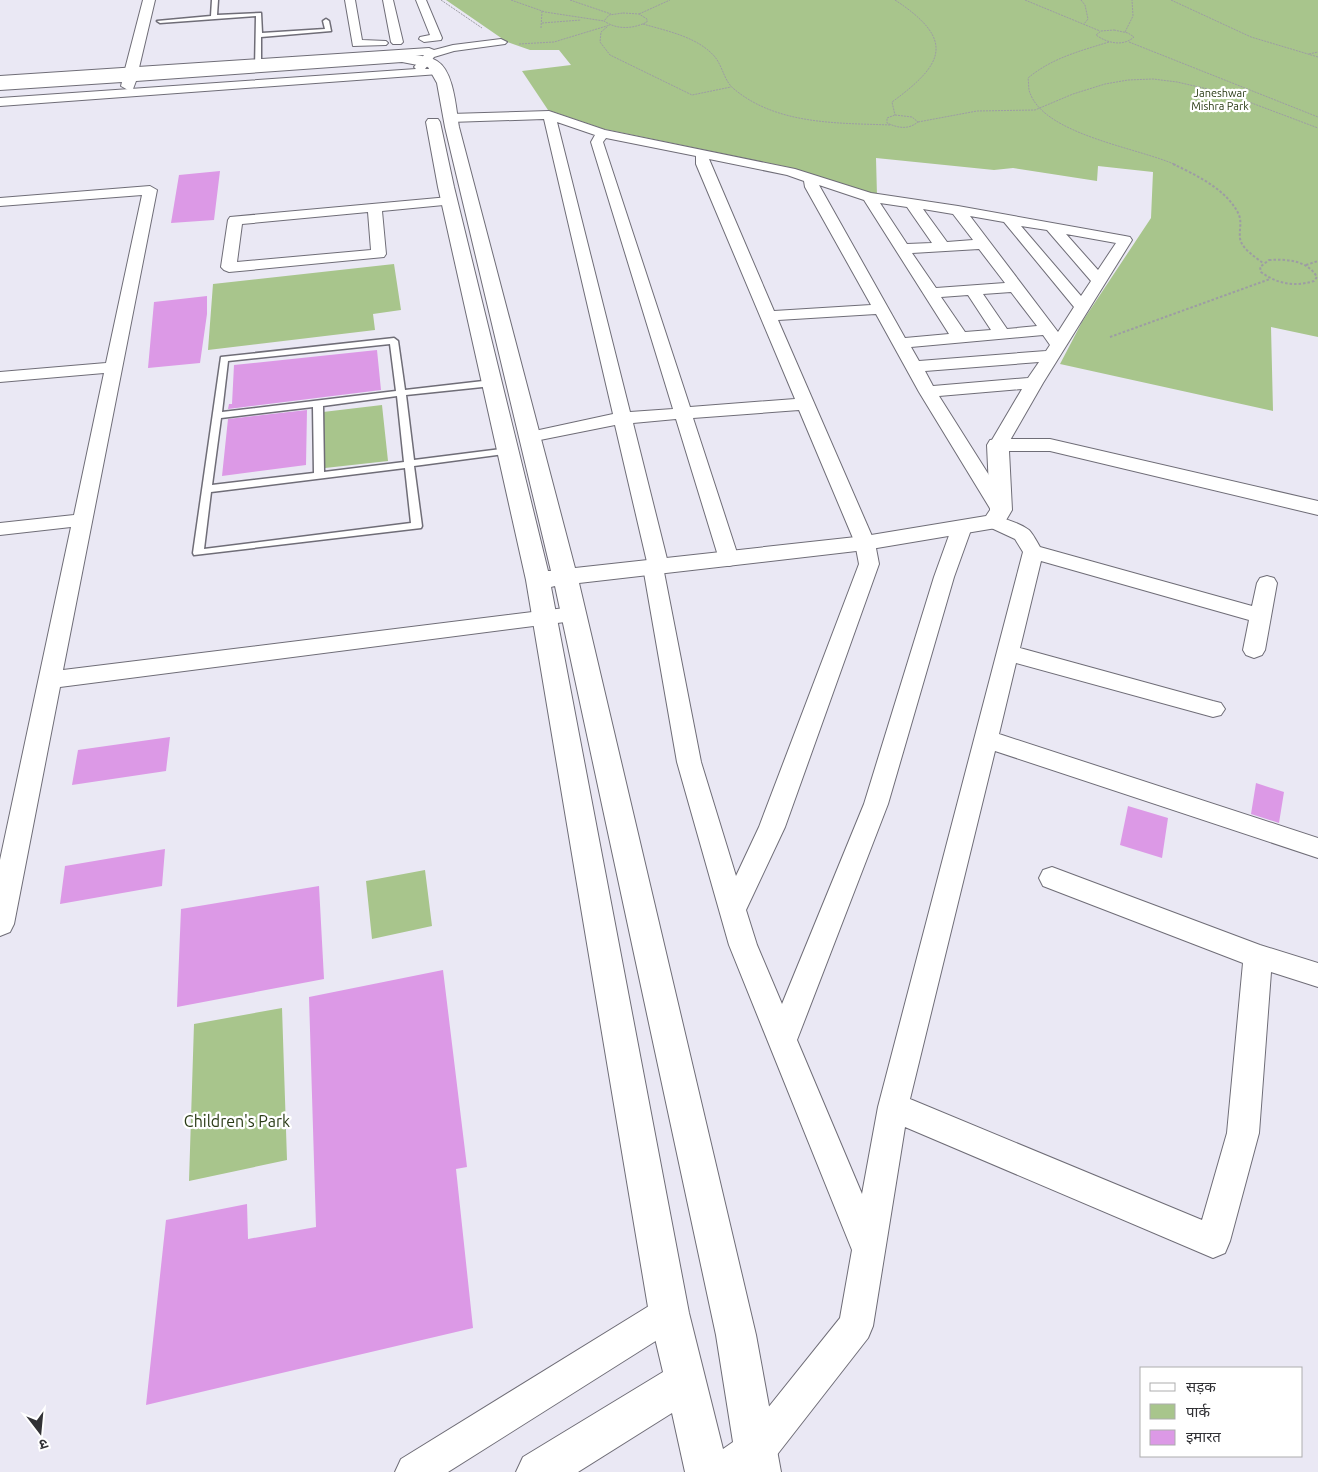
<svg xmlns="http://www.w3.org/2000/svg" width="1318" height="1472" font-family="Ubuntu,'Noto Sans Devanagari',sans-serif">
  <style>
    .green { fill: #a8c58c }
    .building { fill: #dc99e6 }
    .lines { fill: none; stroke-linecap: round; stroke-linejoin: round }
    .service-casing { stroke: #6f6d77; stroke-width: 3 }
    .minor-casing { stroke: #6f6d77; stroke-width: 2 }
    .tertiary-casing { stroke: #6f6d77; stroke-width: 2 }
    .path-far1 { stroke: #9d9ca4; stroke-width: 1; stroke-dasharray: 2 1; stroke-linecap: butt }
    .path { stroke: #9d9ca4; stroke-width: 2; stroke-dasharray: 2.5 2; stroke-linecap: butt }
    .service { fill: #fff; fill-rule: evenodd }
    .minor { fill: #fff; fill-rule: evenodd }
    .tertiary { fill: #fff; fill-rule: evenodd }
    .labels { text-anchor: middle; stroke-width: 4.5; stroke-linejoin: round; paint-order: stroke }
    .far-park-label { font-size: 11px; fill: #2a3b16; stroke: #fff }
    .near-park-label { font-size: 16px; fill: #2a3b16; stroke: #fff }
  </style>
  <rect width="100%" height="100%" fill="#eae8f4"/>
  <path class="green" d="M446 0H1318V337L1271 327 1273 411 1060 364 1082 322 1151 218 1153 172 1098 166 1097 181 1013 168 994 170 876 158 877 196 788 167 604 129 548 110 522 71 571 65 559 50H530L507 42Z
    M394 264 401 310 373 314 375 330 208 350 213 284Z
    M382 405 388 461 325 468 323 412Z
    M425 870 432 926 372 939 366 881Z
    M282 1008 287 1160 189 1181 194 1024Z"/>
  <path class="building" d="M220 171 214 220 171 223 179 175Z
    M207 296V314L200 363 148 368 154 302Z
    M377 350 381 390 228 409 229 404H232L234 365Z
    M307 410 306 465 222 476 228 419Z
    M170 737 166 771 72 785 78 750Z
    M1256 783 1284 792 1279 823 1251 814Z
    M1128 806 1168 818 1162 858 1120 845Z
    M165 849 162 886 60 904 65 866Z
    M319 886 324 979 177 1007 181 909Z
    M443 970 467 1167 456 1169 473 1328 146 1405 166 1220 247 1204 248 1239 316 1227 309 997Z"/>
  <g class="lines">
    <g class="service-casing">
      <path id="service" d="M212 0H218L217 15 261 13 262 33 325 29 323 21 326 19 329 21 331 31 261 37V69L258 71 255 69 256 16 160 23 157 21 211 16Z
        M394 338 398 341 405 390 492 380 497 383 492 386 406 395 414 460 509 448 512 449V453L414 466 422 526 421 528 194 555 193 553 221 357ZM390 344 396 391 222 412 228 361ZM397 396 404 462 324 472 323 406ZM313 407 314 473 212 485 221 418ZM405 468 411 523 204 549 211 492Z"/>
    </g>
    <g class="minor-casing">
      <path id="minor" d="M345 0H355L362 40 386 41 388 43 386 45 353 46Z
        M383 0H393L403 42 401 44H393L391 42Z
        M416 0H426L442 38 441 40 424 42 419 39 420 37 430 35Z
        M501 39 507 42 505 44 454 51 434 57 425 69H443L445 71 439 74 0 106V98L416 69 414 67 424 55 0 84V76L429 48 434 50 453 45Z
        M549 111 605 130 795 169 871 193 958 206 1125 236 1130 237 1132 240 1043 383 1005 449 998 451 991 449 989 445 1022 389 939 396 1011 510 1008 514 1001 516 994 514 991 510 919 392 876 314 778 320 875 543 879 564 785 827 746 910 757 945 782 1004 864 804 934 577 952 527 955 523 962 521 969 523 972 527 954 577 888 804 797 1040 862 1194 878 1107 1023 552 1015 539 987 526 984 522 987 518C997 515 1020 523 1029 530 1033 534 1037 542 1040 547L1252 606 1257 583 1260 578 1267 576 1274 578 1277 583 1265 650 1262 655 1254 658 1246 655 1243 650 1249 620 1041 561 1020 648 1213 701 1221 703 1225 709 1221 715 1213 717 1016 663 999 734 1318 838V858L995 751 910 1099 1202 1220 1227 1133 1243 963 1043 886 1039 878 1043 870 1052 867 1260 945 1318 963V987L1271 972 1259 1133 1230 1241 1225 1253 1213 1258 905 1127 873 1326 868 1338 769 1465 756 1470 743 1465 738 1452 743 1439 840 1318 852 1250 729 945 677 762 643 567 647 562 615 425 530 442 524 441 521 437 524 433 530 432 613 414 544 119 450 122 444 118 450 114ZM557 122 595 135 591 142 673 409 630 412ZM606 138 696 156V164L795 399 690 407 603 142ZM709 159 787 175 804 181 805 187 871 305 774 311ZM819 185 864 200 949 334 905 338ZM880 203 907 207 932 243 907 244ZM923 209 953 214 973 240 947 242ZM970 216 1004 222 1074 307 1058 332ZM1021 226 1047 230 1091 281 1081 296ZM1066 234 1116 243 1098 270ZM979 249 1005 283 936 288 912 253ZM1011 292 1037 326 1007 329 983 294ZM968 295 991 330 965 332 941 297ZM1043 335 1050 345 1046 351 919 361 911 347ZM1039 362 1028 378 933 386 925 371ZM799 410 855 543 859 564 759 827 736 876 701 762 664 572 669 567 633 423 676 419 719 559 722 564 729 566 736 564 739 559 693 418Z
        M150 186 157 190 63 670 573 607 581 609 584 614 581 619 573 621 60 687 14 924 10 932 0 936V860L71 527 0 535V523L74 515 104 373 0 382V372L106 363 142 195 0 206V198Z
        M449 197 456 201 454 204 382 211 386 254 384 257 229 272 224 270 221 267 228 220 230 217ZM368 212 371 250 237 262 242 224Z
        M669 1296 681 1301 686 1313 681 1325 448 1472H395L401 1459 657 1301Z"/>
    </g>
    <g class="tertiary-casing">
      <path id="tertiary" d="M143 0H155L138 72 402 54C413 55 427 55 437 61 454 71 456 109 459 127L575 568 865 536 986 516 990 510 987 445 990 440 998 439H1050L1318 501V515L1050 451H1009L1012 510 1002 527 865 550 579 583 756 1335 781 1472H685L672 1413 578 1472H516L523 1457 663 1372 649 1313 526 580 438 187 426 122 428 119H438L440 122 454 187 548 571H551L445 127 437 83 428 67 402 62 136 81 133 89 128 90 121 86 122 82 0 90V82L124 73ZM555 586 716 1335 733 1442 723 1449 689 1313 551 587Z"/>
    </g>
    <path class="path-far1" d="M441 0 482 28
      M511 0 545 12 604 21
      M570 0 611 14
      M895 0C956 40 944 64 892 102L895 115
      M1025 0 1100 31
      M1081 0 1085 5 1088 19 1084 24
      M1171 0 1251 37 1318 57
      M623 13 639 14 647 19V22C633 29 617 30 604 21L609 15Z
      M639 14 670 0
      M542 23 581 20
      M643 24C667 31 698 37 715 57 723 67 724 81 734 89 777 125 838 123 891 125
      M607 27 601 32 600 42 610 55 692 95 731 87
      M541 28 542 11
      M1114 30 1128 33 1134 37C1123 47 1107 43 1096 35L1101 31Z
      M1125 32 1133 16 1132 0
      M1109 42C1080 51 1052 58 1028 78 1029 83 1028 89 1030 93 1045 135 1139 148 1176 165
      M1129 42 1318 117
      M519 44 554 42 610 25
      M1309 54 1318 52
      M895 115 912 117 918 122C908 130 898 128 887 123V118Z
      M918 122 977 111 1035 110 1073 94 1105 84 1128 80 1153 79 1177 82 1225 93 1318 128"/>
    <path class="path" d="M1173 164C1196 175 1228 190 1239 215 1242 223 1239 230 1240 238 1241 248 1255 257 1263 263
      M1269 260C1287 259 1307 260 1317 277L1314 281C1295 287 1277 284 1261 272L1260 267Z
      M1306 265 1318 261
      M1110 337 1270 279"/>
    <use href="#service" class="service"/>
    <use href="#minor" class="minor"/>
    <use href="#tertiary" class="tertiary"/>
  </g>
  <g class="labels">
    <g class="far-park-label">
      <text x="1220" y="97">Janeshwar<tspan x="1220" dy="13">Mishra Park</tspan></text>
    </g>
    <g class="near-park-label">
      <text x="237" y="1127">Children's Park</text>
    </g>
  </g>
  <rect x="1140" y="1367" width="162" height="90" fill="#ffffff" stroke="#adadae"/>
  <rect x="1150" y="1383" width="25" height="8" fill="#ffffff" stroke="#adadae"/>
  <text x="1186" y="1392" font-size="15" fill="#313135">सड़क</text>
  <rect x="1150" y="1404" width="25" height="15" fill="#a8c58c" stroke="#adadae"/>
  <text x="1186" y="1417" font-size="15" fill="#313135">पार्क</text>
  <rect x="1150" y="1430" width="25" height="15" fill="#dc99e6" stroke="#adadae"/>
  <text x="1186" y="1442" font-size="15" fill="#313135">इमारत</text>
  <g transform="translate(40 1432) rotate(164)" stroke="#ffffff" stroke-width="4" paint-order="stroke">
  <path d="M0-4L9 19L0 12L-9 19Z" fill="#313135"/>
  <text y="-8" font-size="14" font-weight="bold" text-anchor="middle" fill="#313135">उ</text>
  </g>
</svg>
